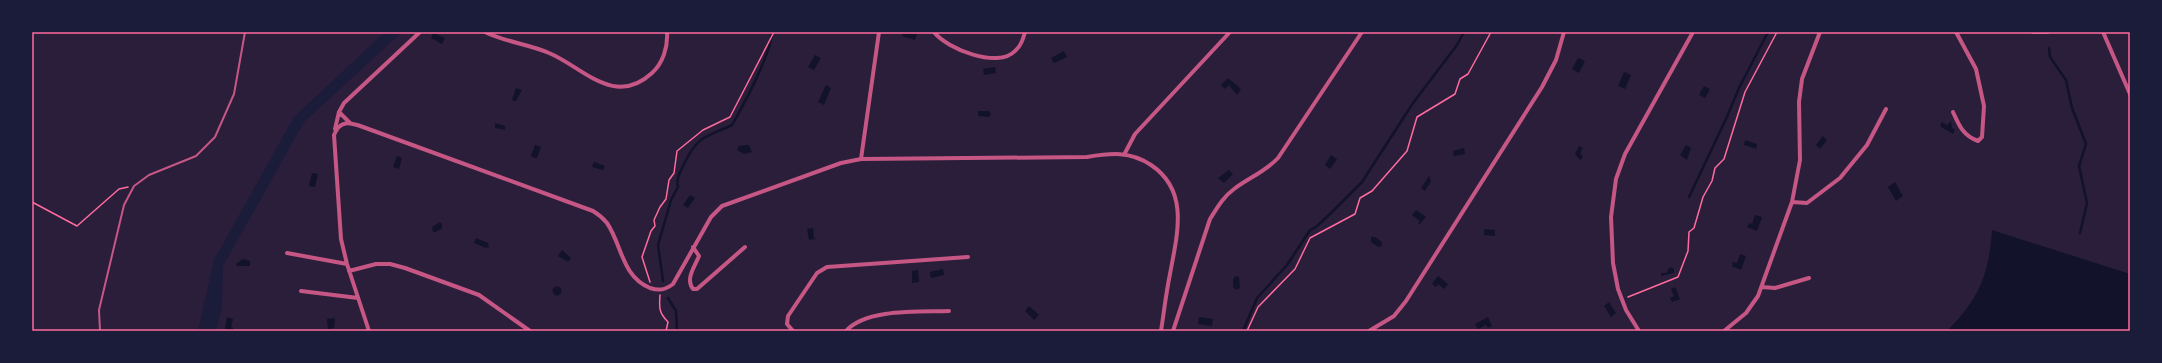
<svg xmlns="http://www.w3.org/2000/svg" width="2162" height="363" font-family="'IBM Plex Sans',sans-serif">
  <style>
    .green { fill: #2a1e3b }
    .water { fill: #12122b }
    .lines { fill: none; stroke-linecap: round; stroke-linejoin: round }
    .stream { stroke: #12122b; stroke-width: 2.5 }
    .path { stroke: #ff6b9d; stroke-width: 1.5 }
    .service { stroke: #c65784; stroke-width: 2 }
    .minor { stroke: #c65784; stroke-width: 4 }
    .neatline { fill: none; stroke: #ff6b9d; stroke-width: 1.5 }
  </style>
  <rect width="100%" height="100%" fill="#1b1b3a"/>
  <path class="green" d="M32 32H385L294 117 214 260 198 331H32Z
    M402 32H2130V331H216L222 307 223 266 304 122Z"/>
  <path class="water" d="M903 32 917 34 915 40 902 36Z
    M433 33 445 38 442 44 431 38Z
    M1064 51 1067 57 1054 63 1051 58Z
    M815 55 821 58 814 70 808 67Z
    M1578 58 1585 61 1579 73 1572 69Z
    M995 67 996 73 984 75 983 69Z
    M1624 72 1631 75 1625 89 1618 86Z
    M1228 78 1241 89 1237 95 1229 85 1225 89 1221 85Z
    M826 85 831 88 824 105 818 102Z
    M1704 86 1710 89 1705 98 1699 95Z
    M516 88 522 90 516 101 512 100Z
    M978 111H989L991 114 989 117 978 116Z
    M1951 121 1952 128 1955 130 1953 134 1940 126 1942 122 1947 125Z
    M495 123 505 126V130L495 128Z
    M1823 136 1827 140 1820 149 1816 145Z
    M1745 140 1757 144 1756 149 1744 145Z
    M535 145 541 147 537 158H534L531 156Z
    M747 145H749L752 152 744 154 737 150 739 146Z
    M1686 145 1691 148 1687 160 1680 155Z
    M1579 146 1583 148 1580 153 1583 157 1580 160 1575 154Z
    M1464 148 1465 154 1454 156 1453 151Z
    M1331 155 1337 159 1330 169 1325 165Z
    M397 156 402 158 399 169 393 167Z
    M594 162 605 166 603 170 592 167Z
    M1229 170 1233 174 1224 183 1218 178Z
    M312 173 318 174 315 187 309 186Z
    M1429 176 1431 181 1425 191 1421 188Z
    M1895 182 1903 196 1896 201 1888 187Z
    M690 195 695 198 688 208 683 205Z
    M1416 210 1426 217 1420 224 1418 223 1420 221 1412 215Z
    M1755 215 1762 217 1757 231 1747 227 1749 223 1752 224Z
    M440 222 442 224V228L436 232H433L432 227Z
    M813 228 814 238 816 239 809 240 807 229Z
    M1484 229 1495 230V236L1484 235Z
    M1992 230 2130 274V331H1947C1979 299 1989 275 1992 230Z
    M1371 237H1375L1382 242V246L1378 247 1371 242Z
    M476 238 488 243 489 247 486 248 474 243Z
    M562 250 571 258 568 262 558 256Z
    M1740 254 1746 256 1741 270 1732 266 1733 262 1737 263Z
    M243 259 250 261V266H237L236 264Z
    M1670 267 1674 269V273L1661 276V273H1666Z
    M943 269 944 275 931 278 930 272Z
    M918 270 919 282 912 283V271Z
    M1236 276 1239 277 1240 288 1236 290 1233 287V279Z
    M1438 276 1448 284 1444 289 1438 284 1436 287 1432 284Z
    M552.5 291a4.5 4.5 0 1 1 9 0a4.5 4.5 0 1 1-9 0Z
    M1675 287 1680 299 1672 302 1670 298 1674 296 1671 289Z
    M1609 302 1616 313 1611 317 1604 306Z
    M1029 306 1039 315 1034 320 1025 311Z
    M227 317 233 319 231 327 233 328V331L225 329Z
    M1199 317 1213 319 1212 326 1198 324Z
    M1488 317 1492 326 1488 328 1486 325 1478 329 1475 324Z
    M335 318 334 328 328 329 327 319Z"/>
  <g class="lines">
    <path class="stream" d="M2049 48 2050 57 2066 80 2072 108 2086 144 2079 166 2087 203 2080 233
      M1689 197 1726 119 1739 88 1768 32
      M663 281 658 245 671 200 678 187C676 178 680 173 684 164 698 135 705 138 732 125 744 104 771 54 772 32
      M668 298 676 311 677 331
      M1243 331 1257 298 1287 265 1310 230 1316 227 1330 214 1362 182 1413 103 1457 45 1464 32"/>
    <path class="path" d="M32 202 77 226 119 189 128 187
      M650 282 642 257 651 231 655 226 654 220 660 207 666 199 669 180 674 173 677 151 703 130 730 117 774 32
      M660 295C659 308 659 313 668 322L666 331
      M1628 297 1678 277 1688 251 1689 232 1694 228 1703 197 1712 181 1715 168 1724 159 1745 92 1777 32
      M1247 331 1258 307 1295 269 1310 238 1355 214 1360 198 1372 191 1407 151 1417 117 1455 94 1460 79 1468 74 1491 32"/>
    <path class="service" d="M100 331 99 310 124 205 134 186 149 175 196 156 215 137 234 94 245 32"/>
    <path class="minor" d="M485 32C505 42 528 44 549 53 583 67 614 108 652 73 663 63 668 47 667 32
      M934 32C947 49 998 69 1015 51 1021 46 1023 39 1025 32
      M2033 32H2048
      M2103 32 2130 94
      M339 112 350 123
      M1953 112C1959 125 1963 136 1978 141L1982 137 1984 106 1976 69 1956 32
      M335 129 339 112 344 103 420 32
      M1125 153 1135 134 1230 32
      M861 159 879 32
      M1792 202 1807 203 1840 178 1867 145 1886 109
      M693 247 699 256C695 266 685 279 693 289H697L745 247
      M287 253 347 264
      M349 271 376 264H390L405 268 479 295 530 331
      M1762 287 1775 288 1809 278
      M301 291 358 298
      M369 331 347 264 341 239 334 135C340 120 349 122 363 127L593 211C598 214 603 218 607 223 622 245 622 277 650 288 659 291 665 290 673 284L711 217 722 206 841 163 861 159 1087 157C1111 153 1130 151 1151 165 1190 191 1177 235 1170 274 1166 293 1164 312 1161 331
      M793 331 787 324 788 316 817 273 827 267 968 257
      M846 331C866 308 921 312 949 311
      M1173 331 1210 219C1217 208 1223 197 1234 189 1248 178 1265 172 1278 158L1362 32
      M1369 331 1394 316 1406 301 1542 87 1556 60 1564 32
      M1639 331 1626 310 1618 289 1613 263 1611 217 1616 179 1625 154 1693 32
      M1724 331 1746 313 1758 296 1792 202 1800 160 1799 102 1802 79 1820 32"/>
  </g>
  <rect width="2162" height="363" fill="none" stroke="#1b1b3a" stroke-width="66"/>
  <rect x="33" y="33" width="2096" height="297" class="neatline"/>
</svg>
